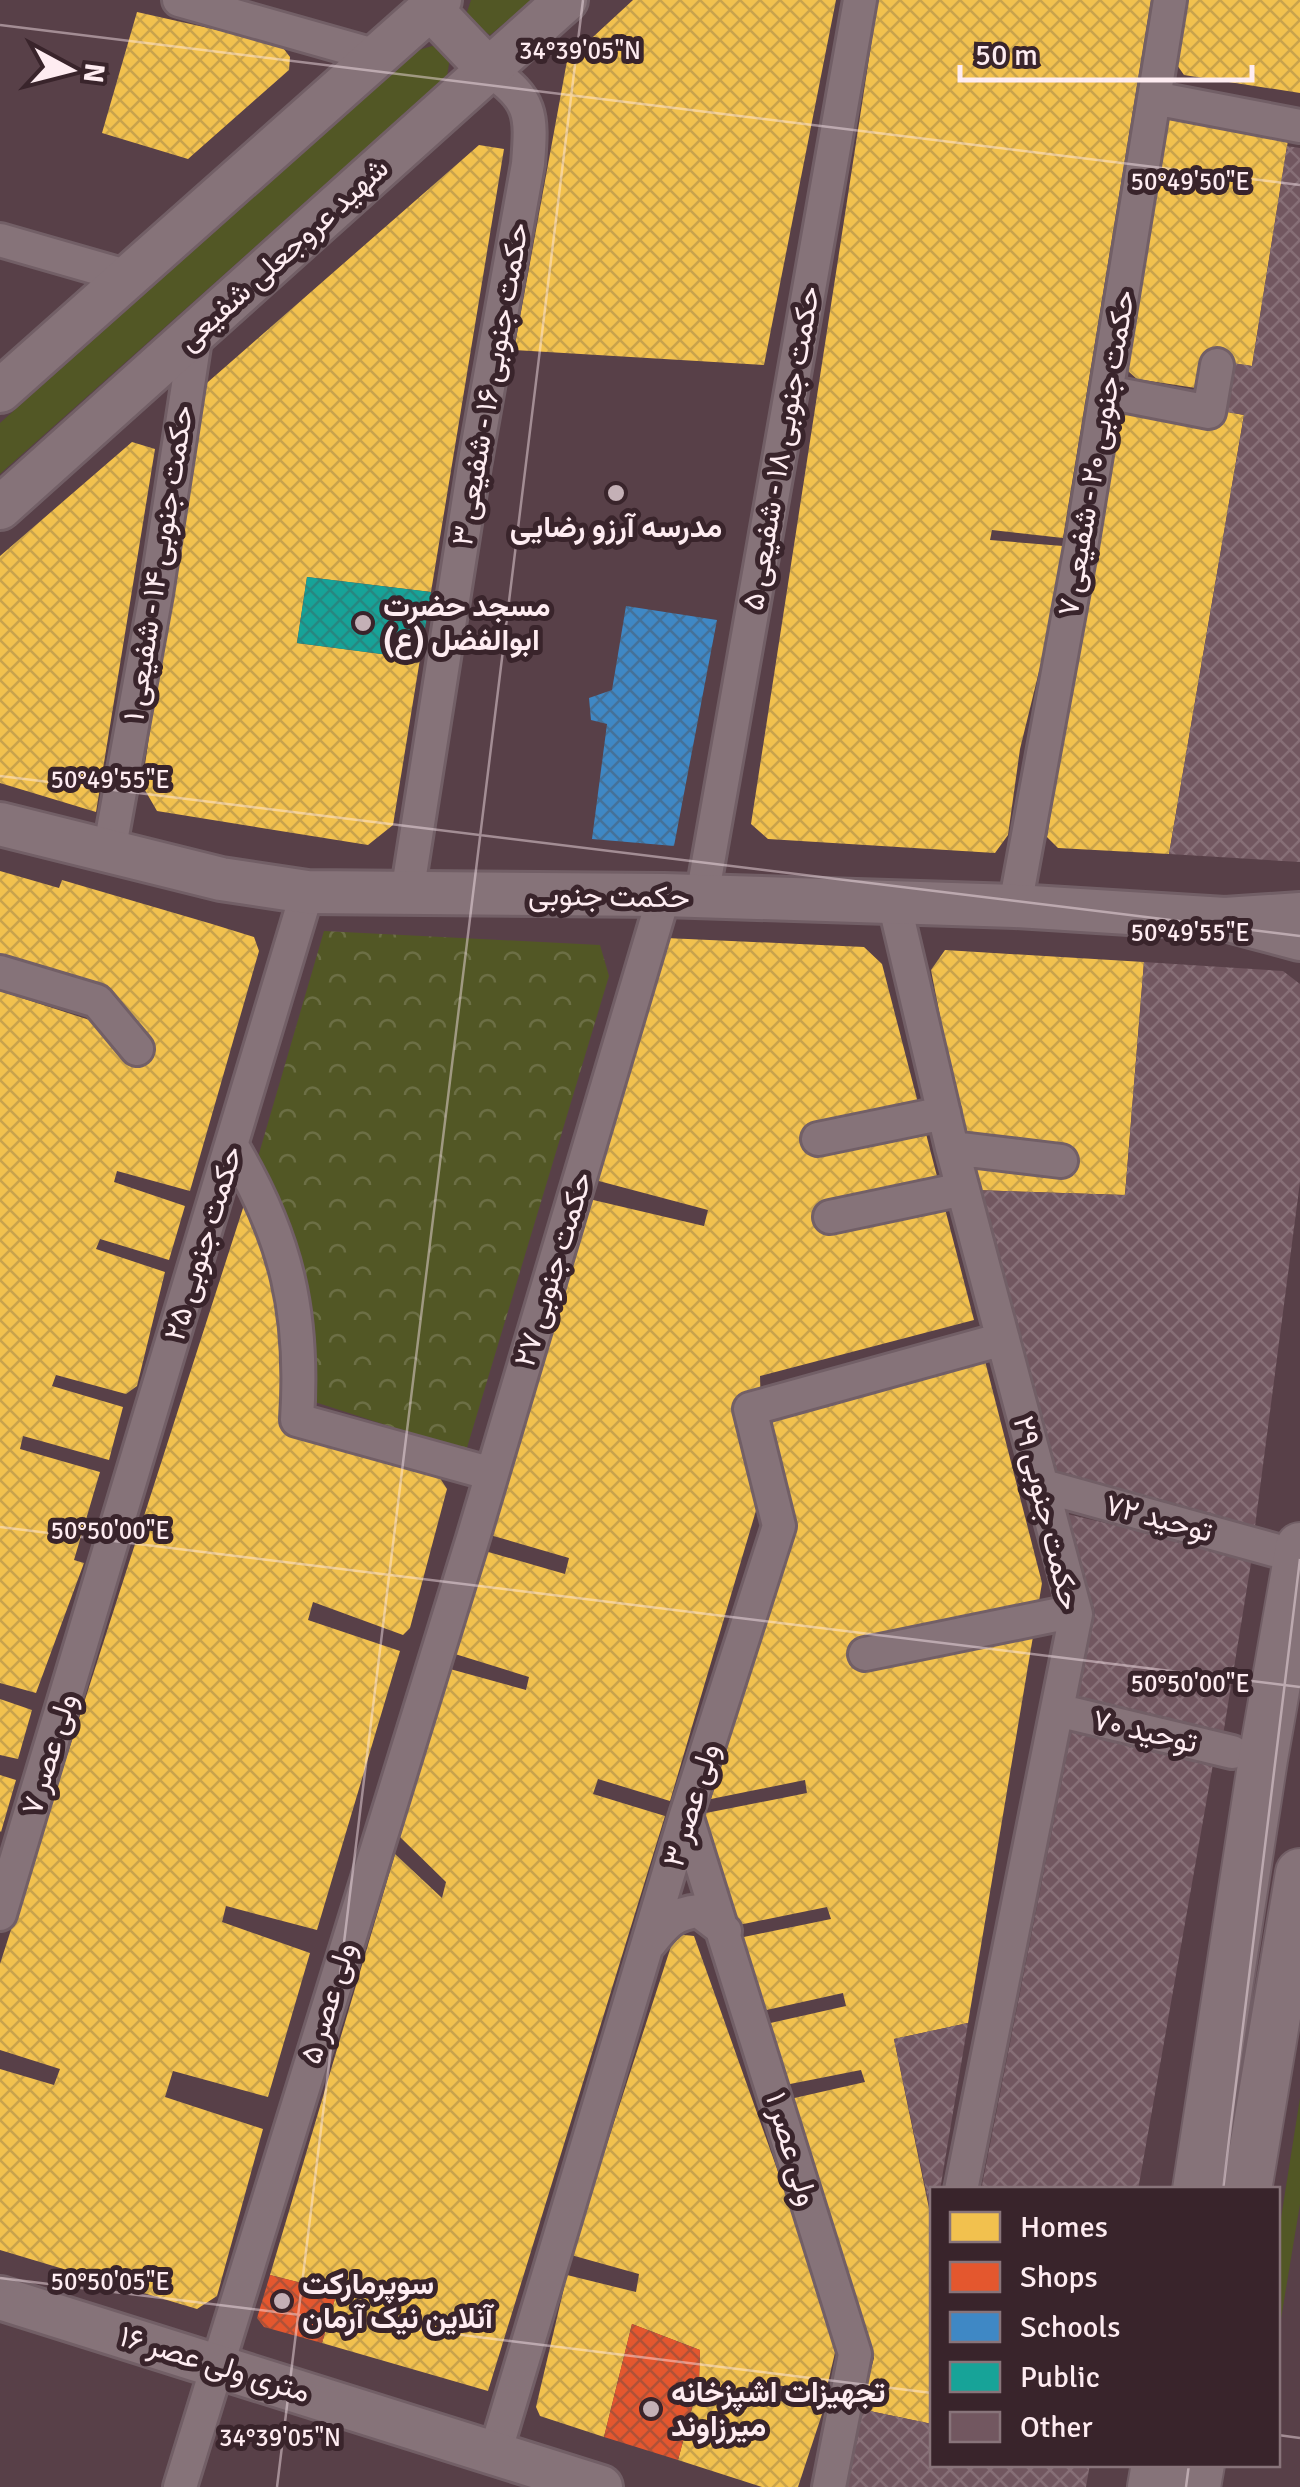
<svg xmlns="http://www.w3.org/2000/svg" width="1300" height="2487" font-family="Signika,Vazirmatn,sans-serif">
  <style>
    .green { fill: #525725 }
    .park { fill: url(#park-crowns) }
    .homes { fill: url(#homes-cross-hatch) }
    .shops { fill: url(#shops-cross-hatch) }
    .schools { fill: url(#schools-cross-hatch) }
    .public { fill: url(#public-cross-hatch) }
    .building { fill: url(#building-cross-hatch) }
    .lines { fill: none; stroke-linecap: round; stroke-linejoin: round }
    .minor-casing { stroke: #725f66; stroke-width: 38 }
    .tertiary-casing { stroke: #725f66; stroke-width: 48 }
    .secondary-casing { stroke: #725f66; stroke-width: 52 }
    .minor { stroke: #867379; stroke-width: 32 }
    .tertiary { stroke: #867379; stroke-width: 42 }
    .secondary { stroke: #867379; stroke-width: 48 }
    .ticks { fill: none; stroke: #feecf1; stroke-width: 2.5; stroke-opacity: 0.45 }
    .poi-dot { fill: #c4b0b6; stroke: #39242b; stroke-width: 4 }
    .labels { text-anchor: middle; stroke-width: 10; stroke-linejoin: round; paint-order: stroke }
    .street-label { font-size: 30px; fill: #feecf1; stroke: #39242b }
    .poi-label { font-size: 30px; font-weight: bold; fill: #feecf1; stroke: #39242b; text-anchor: start }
    .ticks-label { font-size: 25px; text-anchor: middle; fill: #feecf1; stroke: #39242b; stroke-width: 10; stroke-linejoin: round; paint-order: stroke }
  </style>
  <defs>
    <pattern id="park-crowns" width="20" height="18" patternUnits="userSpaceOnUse" patternTransform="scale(2.5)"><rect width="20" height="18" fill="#525725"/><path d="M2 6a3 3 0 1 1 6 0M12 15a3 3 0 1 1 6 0" fill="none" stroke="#6c6f45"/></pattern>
    <pattern id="homes-cross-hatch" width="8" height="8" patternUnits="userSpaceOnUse" patternTransform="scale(2.5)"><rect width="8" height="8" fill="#f2c14e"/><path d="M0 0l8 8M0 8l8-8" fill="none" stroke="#c8a24c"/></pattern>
    <pattern id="shops-cross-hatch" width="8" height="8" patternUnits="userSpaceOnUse" patternTransform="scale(2.5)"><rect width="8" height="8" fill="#e4572e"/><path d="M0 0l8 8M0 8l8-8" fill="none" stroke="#af5137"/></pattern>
    <pattern id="schools-cross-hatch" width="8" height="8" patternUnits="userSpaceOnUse" patternTransform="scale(2.5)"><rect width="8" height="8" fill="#3f88c5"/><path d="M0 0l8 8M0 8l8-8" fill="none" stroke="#447199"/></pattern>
    <pattern id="public-cross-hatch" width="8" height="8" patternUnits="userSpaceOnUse" patternTransform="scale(2.5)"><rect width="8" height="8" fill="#17a398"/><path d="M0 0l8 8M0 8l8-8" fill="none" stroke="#278780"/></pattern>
    <pattern id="building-cross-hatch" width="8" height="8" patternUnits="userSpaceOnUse" patternTransform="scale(2.5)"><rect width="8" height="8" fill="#725760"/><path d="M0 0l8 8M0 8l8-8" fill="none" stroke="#876f77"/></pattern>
  </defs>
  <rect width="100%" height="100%" fill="#584048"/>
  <path class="green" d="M471 0H533L490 35 465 18Z
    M432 46 442 48 450 58 447 76 0 474V423L419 50Z
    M1300 2098V2204L1278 2337V2237Z"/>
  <path class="park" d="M324 931 600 945 609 976 466 1451 287 1393 289 1312 244 1205Z"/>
  <path class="homes" d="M633 0H836L764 365 514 350 567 61Z
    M878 0H1151L1063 538 992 530 990 540 1063 546 1045 647 1020 749 1008 835 995 853 768 839 751 824Z
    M1185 0H1300V93L1184 75 1175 62Z
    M137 12 280 44 290 57 289 70 188 159 102 133Z
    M1164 112 1289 134 1252 366 1209 360 1202 389 1137 379 1128 371Z
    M479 145 504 149 431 592 307 577 297 643 420 659 393 825 368 845 157 811 142 785 200 389Z
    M1217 410 1244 415 1169 854 1058 848 1047 837 1113 419 1122 411 1215 427Z
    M132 442 155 449 96 812 0 783V556Z
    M0 871 59 888 62 880 212 924 254 937 259 951 190 1191 117 1171 114 1182 185 1206 169 1260 100 1239 96 1249 165 1272 137 1386 126 1394 56 1375 52 1386 123 1407 109 1460 23 1436 20 1449 100 1472 74 1560 84 1563 36 1693 0 1683V991L105 1025 149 1051 98 984 0 958Z
    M666 938 864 947 882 964 939 1184 817 1208 824 1234 944 1205 974 1320 760 1376 763 1487 670 1801 598 1779 593 1794 665 1816 488 2391 322 2343 337 2292 270 2275 395 1854 442 1898 446 1882 400 1837 450 1669 526 1690 529 1677 455 1654 485 1551 565 1574 569 1558 490 1535 589 1199 704 1226 708 1210 595 1180Z
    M945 950 1144 962 1125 1195 974 1190 931 970Z
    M244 1205 289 1312 294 1341 282 1431 436 1472 447 1489 410 1628 403 1635 313 1602 308 1620 400 1651 317 1930 226 1906 222 1922 310 1953 268 2097 173 2071 165 2097 263 2129 217 2296 197 2309 0 2250V2069L54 2085 60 2069 0 2050V1964Z
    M983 1353 1042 1583 968 2023 894 2039 932 2223V2424L860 2409 874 2358 790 2099 865 2082 861 2070 785 2085 766 2024 846 2006 843 1993 762 2011 739 1938 831 1919 827 1907 734 1926 703 1826 706 1813 807 1793 805 1780 711 1799 791 1536 759 1415Z
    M0 1699 32 1710 18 1759 0 1755Z
    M0 1775 16 1780 1 1832 0 1831Z
    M675 1934 694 1936 838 2340 826 2391 749 2382 747 2396 824 2408 798 2487H762L678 2460 699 2382 700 2350 632 2324 604 2437 540 2416 536 2407 567 2275 636 2292 639 2274 571 2255Z"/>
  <path class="shops" d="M270 2275 337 2292 322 2343 264 2327 257 2318Z
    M632 2324 700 2350 699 2382 678 2460 604 2437Z"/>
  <path class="schools" d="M626 606 717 620 674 846 592 839 607 724 591 720 589 698 612 690Z"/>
  <path class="public" d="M307 577 431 592 420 659 297 643Z"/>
  <path class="building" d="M1287 146 1300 148V862L1169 854 1244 415 1217 410 1227 362 1252 366Z
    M1144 962 1283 971 1300 984V1182L1254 1534 1049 1481 974 1190 1125 1195Z
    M1067 1514 1252 1557 1223 1735 1077 1701 1095 1612Z
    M1072 1729 1213 1764 1138 2190H981Z
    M968 2023 940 2190H932L931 2214 894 2039Z
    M860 2409 932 2424V2464H1090L1086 2487H839Z"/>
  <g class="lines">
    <g class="minor-casing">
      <path id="minor" d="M179 0 377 56
        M1154 98 1300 126
        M0 240 129 277
        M1107 392 1209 412 1217 365
        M109 852 156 594 196 333
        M407 894 474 466 528 164C532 113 532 100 489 70
        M702 897 860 0
        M894 902 952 1148 1076 1614 961 2190
        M1015 906 1081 547 1170 0
        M0 972 97 1001 137 1049
        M818 1139 944 1113
        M232 1146C287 1238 304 1314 297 1420L492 1474
        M952 1148 1061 1161
        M830 1217 963 1189
        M1043 1486 1274 1550
        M865 1654 1075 1611
        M1057 1710 1232 1752
        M686 1815 855 2354 829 2487
        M0 1914 307 892
        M650 1943C665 1924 674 1913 699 1911L725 1931
        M495 2453 686 1815 779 1526 750 1409 1003 1339
        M180 2487 473 1538 664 895"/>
    </g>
    <g class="tertiary-casing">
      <path id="tertiary" d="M430 8 489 70
        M0 391 440 0
        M0 508 566 0
        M0 824 221 879 307 892 664 895 1015 906 1225 919
        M1300 914 1225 919 1300 939
        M0 2298 601 2487"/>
    </g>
    <g class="secondary-casing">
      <path id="secondary" d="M1197 2190 1263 1759 1300 1547
        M1247 2190 1300 1873
        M1152 2487 1156 2464
        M1196 2487 1200 2464"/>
    </g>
    <use href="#minor" class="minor"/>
    <use href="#tertiary" class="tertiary"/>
    <use href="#secondary" class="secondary"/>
  </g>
  <path class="ticks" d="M0 25 1300 185M0 776 1300 936M0 1527 1300 1687M1223 2190 1300 1559M0 2278 932 2393M1278 2435 1300 2438M277 2487 583 0M1186 2487 1189 2464"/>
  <g class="poi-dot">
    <circle cx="616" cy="493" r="10"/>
    <circle cx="363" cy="623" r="10"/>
    <circle cx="282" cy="2301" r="10"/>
    <circle cx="651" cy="2409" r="10"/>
  </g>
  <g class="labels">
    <g class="street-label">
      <text transform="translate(283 254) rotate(-42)" y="10">شهید عروجعلی شفیعی</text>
      <text transform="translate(490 384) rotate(-80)" y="10">حکمت جنوبی ۱۶ - شفیعی ۳</text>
      <text transform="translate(781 448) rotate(-80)" y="10">حکمت جنوبی ۱۸ - شفیعی ۵</text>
      <text transform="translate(1096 453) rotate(-80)" y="10">حکمت جنوبی ۲۰ - شفیعی ۷</text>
      <text transform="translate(158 563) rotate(-81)" y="10">حکمت جنوبی ۱۴ - شفیعی ۱</text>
      <text transform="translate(609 896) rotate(1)" y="10">حکمت جنوبی</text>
      <text transform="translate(203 1243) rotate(-73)" y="10">حکمت جنوبی ۲۵</text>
      <text transform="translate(553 1269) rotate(-73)" y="10">حکمت جنوبی ۲۷</text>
      <text transform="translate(1047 1513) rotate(76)" y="10">حکمت جنوبی ۲۹</text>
      <text transform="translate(1159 1518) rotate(15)" y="10">توحید ۷۲</text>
      <text transform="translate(1145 1731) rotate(13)" y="10">توحید ۷۰</text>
      <text transform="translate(49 1754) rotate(-73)" y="10">ولی عصر ۷</text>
      <text transform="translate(691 1805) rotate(-73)" y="10">ولی عصر ۳</text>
      <text transform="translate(328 2003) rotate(-73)" y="10">ولی عصر ۵</text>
      <text transform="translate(792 2149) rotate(73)" y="10">ولی عصر ۱</text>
      <text transform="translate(215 2364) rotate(17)" y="10">۱۶ متری ولی عصر</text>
    </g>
    <g class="poi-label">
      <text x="616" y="537" text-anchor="middle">مدرسه آرزو رضایی</text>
      <text x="383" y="616">مسجد حضرت<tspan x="383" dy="34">ابوالفضل (ع)</tspan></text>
      <text x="302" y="2294">سوپرمارکت<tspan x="302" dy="34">آنلاین نیک آرمان</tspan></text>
      <text x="671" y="2402">تجهیزات اشپزخانه<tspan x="671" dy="34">میرزاوند</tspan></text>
    </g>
  </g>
  <g class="ticks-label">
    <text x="580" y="59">34°39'05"N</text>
    <text x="1190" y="190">50°49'50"E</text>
    <text x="110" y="788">50°49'55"E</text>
    <text x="1190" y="941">50°49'55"E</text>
    <text x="110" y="1539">50°50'00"E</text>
    <text x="1190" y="1692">50°50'00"E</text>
    <text x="110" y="2290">50°50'05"E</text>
    <text x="280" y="2446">34°39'05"N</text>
  </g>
  <rect x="930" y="2187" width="350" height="280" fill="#39242b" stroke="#88747a" stroke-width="2.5"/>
  <rect x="950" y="2212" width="50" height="30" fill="#f2c14e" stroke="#88747a" stroke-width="2.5"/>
  <text x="1020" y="2237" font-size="30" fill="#feecf1">Homes</text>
  <rect x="950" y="2262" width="50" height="30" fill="#e4572e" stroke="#88747a" stroke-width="2.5"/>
  <text x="1020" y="2287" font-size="30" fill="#feecf1">Shops</text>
  <rect x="950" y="2312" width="50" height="30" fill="#3f88c5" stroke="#88747a" stroke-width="2.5"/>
  <text x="1020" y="2337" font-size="30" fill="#feecf1">Schools</text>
  <rect x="950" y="2362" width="50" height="30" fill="#17a398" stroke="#88747a" stroke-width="2.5"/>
  <text x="1020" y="2387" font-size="30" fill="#feecf1">Public</text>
  <rect x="950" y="2412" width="50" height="30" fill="#725760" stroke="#88747a" stroke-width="2.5"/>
  <text x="1020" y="2437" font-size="30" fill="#feecf1">Other</text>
  <g transform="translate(70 70) rotate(97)" stroke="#39242b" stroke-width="8" paint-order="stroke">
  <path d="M0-8L18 38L0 25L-18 38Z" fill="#feecf1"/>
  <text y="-15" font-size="28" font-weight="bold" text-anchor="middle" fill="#feecf1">N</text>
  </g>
  <path d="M960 65v15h292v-15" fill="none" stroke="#feecf1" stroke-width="5"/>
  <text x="975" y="65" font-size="30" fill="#feecf1" stroke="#39242b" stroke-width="8" paint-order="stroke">50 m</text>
</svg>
